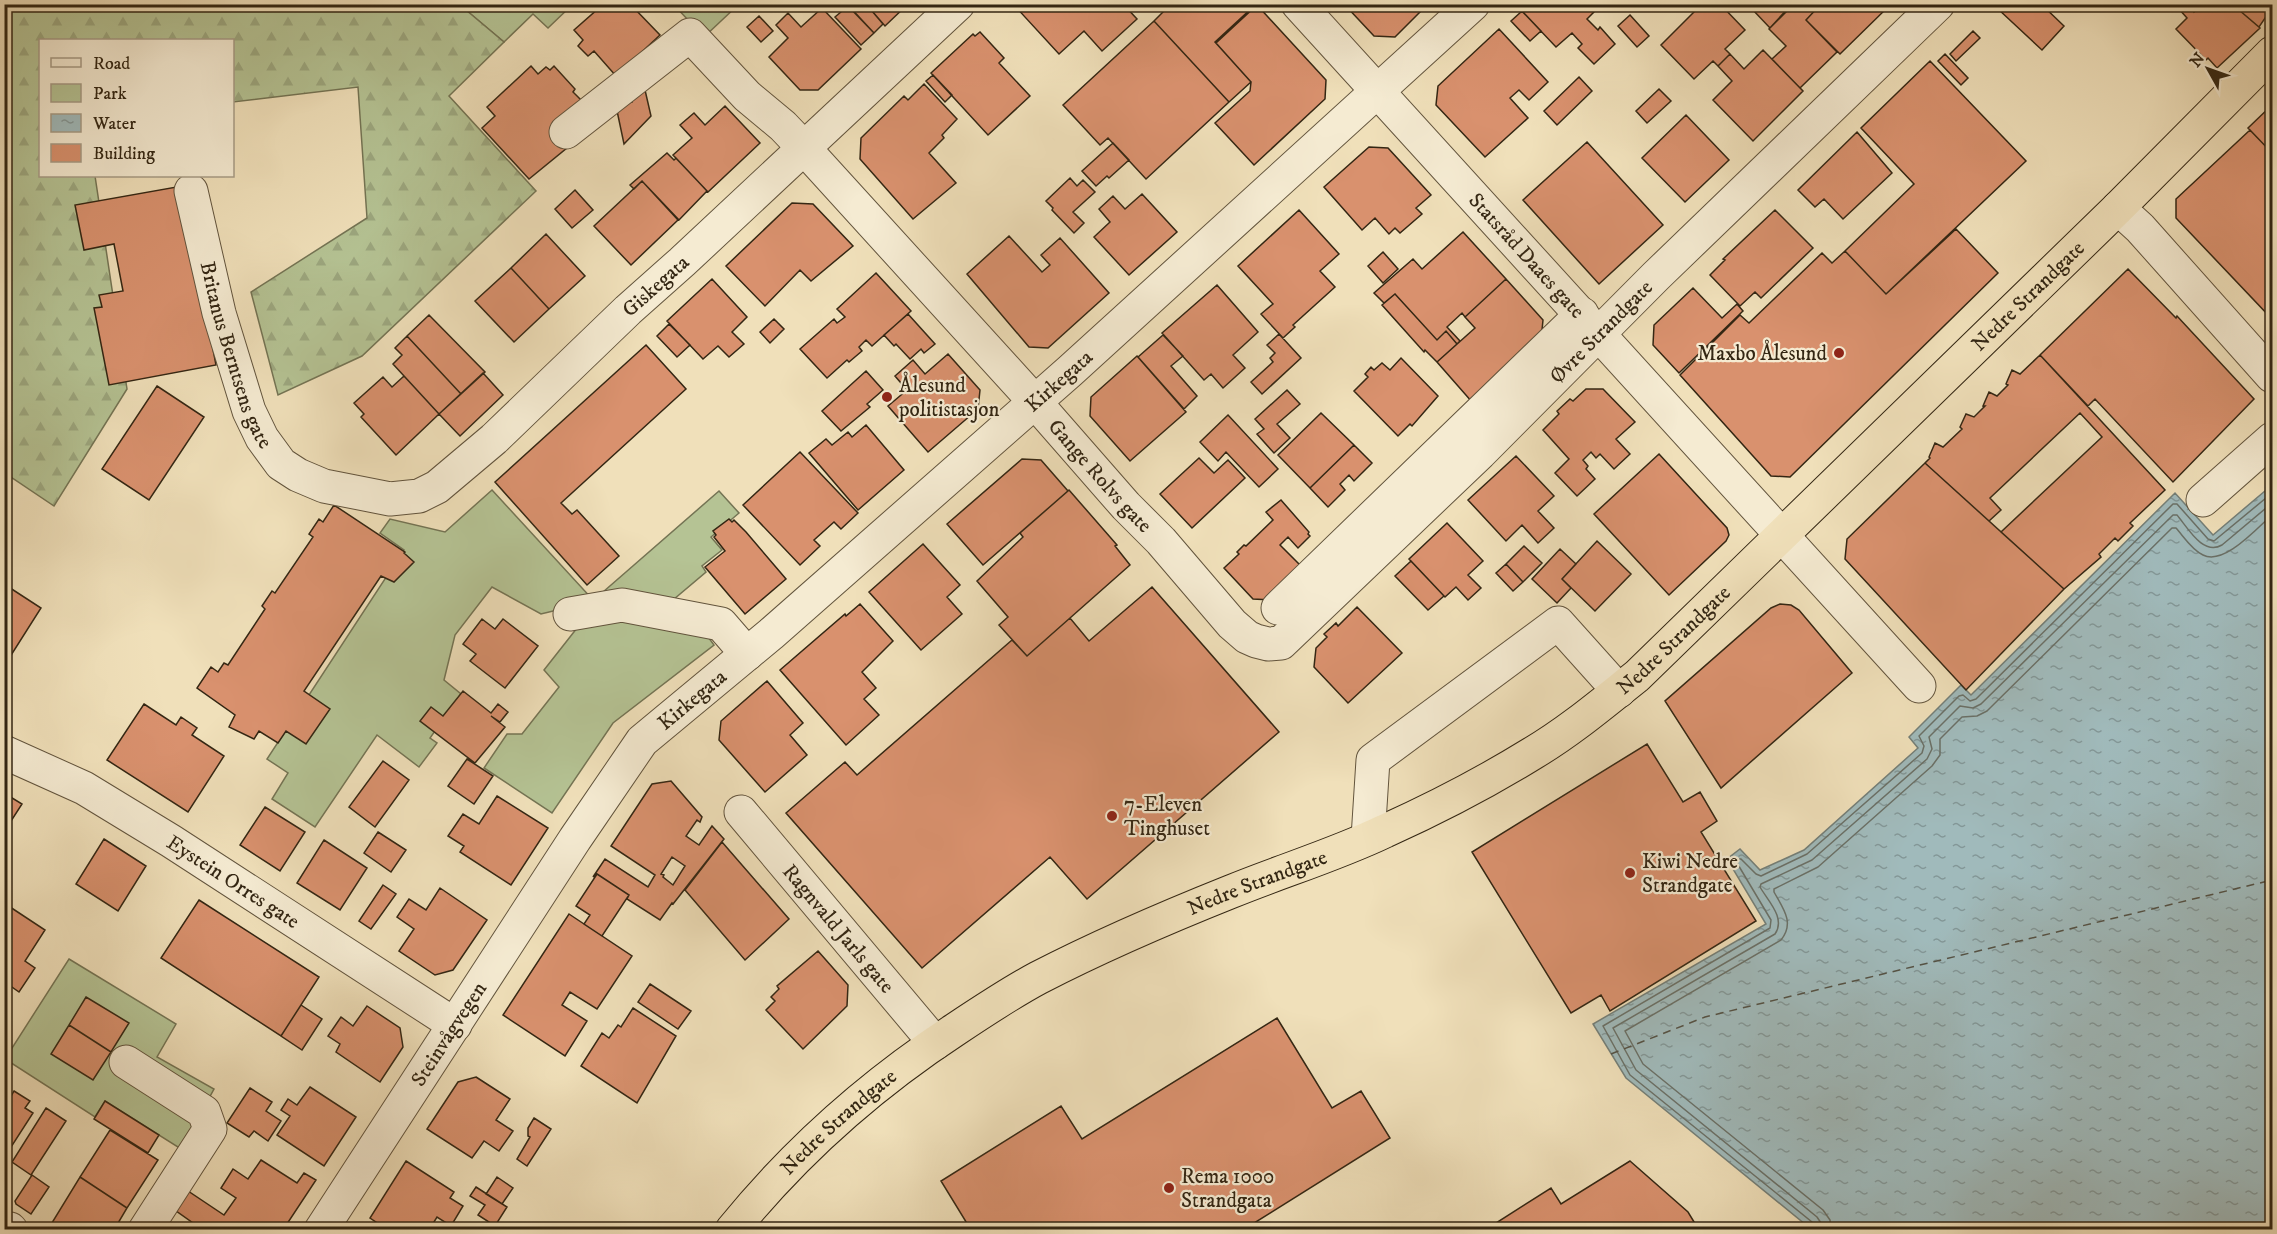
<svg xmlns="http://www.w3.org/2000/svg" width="2277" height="1234" font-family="'IM FELL DW Pica',serif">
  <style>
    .green { fill: #b5c394; stroke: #747454; stroke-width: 1.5 }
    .forest { fill: url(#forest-firs); stroke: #747454; stroke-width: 1.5 }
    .water { fill: url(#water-ripples); stroke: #747f78; stroke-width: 1.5 }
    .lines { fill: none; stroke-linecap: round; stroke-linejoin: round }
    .shore { stroke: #6a7067; stroke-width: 1.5 }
    .ferry { stroke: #545245; stroke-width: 1.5; stroke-dasharray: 8 6; stroke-linecap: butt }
    .building { fill: #d9916e; stroke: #332613; stroke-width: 1.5; fill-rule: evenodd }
    .minor-casing { stroke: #62543d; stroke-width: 35 }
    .highway-casing { stroke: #332613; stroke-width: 35 }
    .minor { stroke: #f5ebd2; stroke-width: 33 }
    .highway { stroke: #f0e0ba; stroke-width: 33 }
    .poi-dot { fill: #8f2418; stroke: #f5ebd2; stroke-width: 2 }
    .labels { text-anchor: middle; stroke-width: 4.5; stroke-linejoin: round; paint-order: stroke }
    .street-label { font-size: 21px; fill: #332613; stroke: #f5ebd2 }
    .poi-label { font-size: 21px; fill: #332613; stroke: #f5ebd2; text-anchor: start }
  </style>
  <defs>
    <pattern id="forest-firs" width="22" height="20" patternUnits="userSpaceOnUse" patternTransform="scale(1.5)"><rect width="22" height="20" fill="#b5c394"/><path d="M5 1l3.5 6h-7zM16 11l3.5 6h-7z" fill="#9ca77f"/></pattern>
    <pattern id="water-ripples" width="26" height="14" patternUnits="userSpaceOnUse" patternTransform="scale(1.5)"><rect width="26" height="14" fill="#a0babb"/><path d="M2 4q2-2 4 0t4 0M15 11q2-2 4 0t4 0" fill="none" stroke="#839797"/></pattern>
  </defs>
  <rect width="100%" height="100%" fill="#f0e0ba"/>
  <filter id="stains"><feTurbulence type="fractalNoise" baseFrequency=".00333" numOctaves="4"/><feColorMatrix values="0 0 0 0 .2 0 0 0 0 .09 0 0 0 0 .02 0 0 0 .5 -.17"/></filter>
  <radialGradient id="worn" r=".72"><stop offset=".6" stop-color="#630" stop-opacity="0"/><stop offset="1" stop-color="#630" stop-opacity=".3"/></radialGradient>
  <path class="green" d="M460 5H572L548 28 533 14 504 42Z
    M674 5H738L704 37Z
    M492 490 594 601 541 614 492 587 455 635 444 680 461 694 430 738 437 743 419 767 377 735 315 827 272 799 288 773 267 759 404 550 380 533 390 519 445 532Z
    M719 491 739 513 711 537 722 550 702 566 706 572 667 605 603 592Z
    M621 613 706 634 714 645 613 723 552 813 484 768 507 734H522L559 687 544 670 581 623Z
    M69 959 176 1024 157 1057 214 1089 181 1149 105 1101 95 1117 5 1059Z"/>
  <path class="forest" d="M7 5H460L504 42 449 96 536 191 362 356 278 395 251 292 367 218 358 87 233 102 232 40H40V176H95L127 389 54 506 5 473 4 8Z"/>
  <path class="water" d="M2272 485V1229H1811L1626 1078 1593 1024 1766 924 1727 859 1740 849 1760 870 1804 850 1918 748 1909 737 1961 685 1971 695 2175 493 2213 535Z"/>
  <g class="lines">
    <path class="shore" d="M1815 1230 1812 1222 1630 1075 1603 1026 1770 928 1771 920 1737 863V859H1741L1756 874 1761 876 1807 854 1922 753 1924 746 1919 736 1959 696 1963 695 1970 701 1976 699 2173 504H2177L2208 539 2214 541 2272 493
      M1822 1230 1821 1223 1817 1217 1636 1070 1613 1028 1775 934C1786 918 1768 901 1760 887L1761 884 1812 860 1927 759 1932 749 1929 737 1960 706 1973 708 1981 704 2173 515H2177C2188 528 2203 556 2222 545L2272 503
      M1831 1230 1830 1220 1823 1210 1643 1064 1625 1031 1781 940C1795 923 1783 908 1774 892V889L1818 867 1932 766 1940 755V739L1962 717 1977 716 1987 711 2172 528H2176C2184 537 2192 550 2203 555 2224 566 2257 528 2272 515"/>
    <path class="ferry" d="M1611 1054 1705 1017 2272 880"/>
  </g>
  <path class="building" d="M598 4H636L633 7 660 35 616 76 594 51 588 56 578 46 583 40 574 30 600 7Z
    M847 4H866L883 24 874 33Z
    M866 4H908L885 26Z
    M1013 4H1123L1137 19 1102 51 1084 31 1059 54Z
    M1171 4 1255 5 1215 42 1251 82 1229 102 1154 21Z
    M1344 4H1428L1395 37 1374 36Z
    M1525 4H1602L1587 19 1598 30 1600 27 1615 44 1594 64 1578 48 1582 44 1572 33 1556 47 1520 9Z
    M1702 4H1720L1745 30 1725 49 1730 54 1718 66 1713 61 1694 79 1661 45Z
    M1757 4H1786L1790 8 1770 28 1752 9Z
    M1792 4H1821L1806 20 1837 52 1800 88 1772 59 1786 46 1769 29Z
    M1821 4H1884L1887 8 1840 54 1806 20Z
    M2002 4H2041L2064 26 2042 50 1998 9Z
    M2184 4H2189L2194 12 2201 4H2232L2260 28 2217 68 2208 58 2206 60 2176 29 2187 18 2179 9Z
    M2232 4H2272V8L2259 27Z
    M1257 5 1326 80 1325 99 1254 165 1215 123 1250 91 1251 82 1216 43Z
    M848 6 874 33 861 45 835 17Z
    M822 8 861 49 818 90H800L769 57 788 38 776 25 788 13 801 27Z
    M1522 11 1541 31 1530 41 1511 21Z
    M1630 15 1649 36 1637 47 1618 26Z
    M759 16 773 31 761 42 747 27Z
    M1154 21 1229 102 1146 179 1108 138 1100 145 1063 105Z
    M1499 29 1548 82 1529 100 1519 90 1510 98 1528 118 1485 157 1436 105 1438 86Z
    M1973 31 1980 38 1956 61 1950 54Z
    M980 32 1004 58 999 63 1030 96 988 135 931 73 973 34 975 36Z
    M1763 50 1803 91 1753 141 1713 100 1732 81 1718 66 1730 54 1744 69Z
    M1945 54 1968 78 1961 85 1938 61Z
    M1930 61 2026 161 1886 294 1845 251 1914 184 1861 128Z
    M531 66 538 74 546 67 550 70 554 66 575 89 573 92 585 104 573 143 529 179 482 128 495 116 487 107Z
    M933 75 952 95 945 102 926 81Z
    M1579 77 1592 91 1557 125 1544 111Z
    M924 84 957 119 942 135 944 138 929 153 956 183 913 219 860 159 861 138 904 96 908 100Z
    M1659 89 1671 101 1647 123 1636 111Z
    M645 90 651 116 624 144 616 106 632 102 630 93Z
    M2272 105V153L2248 128Z
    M725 106 760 143 708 192 673 155 692 138 680 125 694 113 705 125Z
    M1686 115 1729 160 1685 202 1642 158Z
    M2250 130 2272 153V319L2176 218V199Z
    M1857 132 1892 173 1843 219 1824 199 1815 207 1798 190Z
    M1587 142 1663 225 1599 284 1523 200Z
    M1113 143 1129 160 1109 178 1107 176 1096 186 1082 171Z
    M1369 147 1388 148 1431 195 1416 208 1422 214 1400 233 1395 228 1389 234 1375 218 1362 230 1324 187Z
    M667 153 674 160 676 158 707 191 679 220 642 181 634 189 630 185Z
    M1070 178 1077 186 1083 180 1095 192 1073 212 1084 223 1074 233 1052 210 1053 208 1046 201Z
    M642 181 678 220 631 265 594 226Z
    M182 186 216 365 109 385 94 308 102 307 99 295 123 291 114 244 84 250 75 205Z
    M575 190 593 210 572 228 555 209Z
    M1142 194 1177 232 1129 275 1094 237 1110 222 1099 209 1113 196 1125 209Z
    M792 203 813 204 853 246 811 281 800 270 765 306 726 266Z
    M1299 210 1339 254 1320 271 1335 287 1293 325 1295 327 1283 338 1261 314 1273 304 1238 266Z
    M1775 210 1813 248 1761 298 1755 292 1740 306 1710 275 1725 260 1723 259Z
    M1956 229 1998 273 1790 477 1771 476 1680 375 1740 315 1749 323 1822 253 1832 263 1845 251 1886 294Z
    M1463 232 1506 279 1465 317 1462 313 1447 327 1460 341 1457 344 1446 331 1437 340 1395 294 1384 303 1374 293 1413 259 1422 269Z
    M546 234 585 276 549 309 511 268Z
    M1009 236 1042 272 1050 265 1041 255 1060 238 1109 293 1048 348 1029 347 967 274Z
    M1383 252 1398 269 1383 283 1368 266Z
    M511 268 549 309 514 342 475 301Z
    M2128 269 2176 318 2177 316 2254 399 2173 482 2095 399 2088 406 2040 355Z
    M876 273 911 311 872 346 866 340 859 347 862 351 849 362 847 360 827 378 800 349 834 319 837 323 845 317 837 309Z
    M712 279 747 317 732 332 744 344 729 357 718 346 703 359 667 321Z
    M1506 279 1543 320 1541 340 1472 402 1437 362 1475 328 1465 317Z
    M1217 285 1258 332 1233 355 1245 368 1223 388 1211 374 1204 380 1162 333Z
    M1693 288 1722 318 1737 304 1743 311 1679 373 1653 345 1654 325Z
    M1395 294 1437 340 1446 331 1457 344 1437 362 1425 350 1424 352 1382 305Z
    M908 314 935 344 924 353 921 349 910 359 896 344 894 346 884 335Z
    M429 315 485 372 461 394 407 336Z
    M774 319 784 329 770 343 760 332Z
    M669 324 690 345 677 357 657 336Z
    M1279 334 1301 358 1262 394 1251 382 1273 362 1270 358 1275 353 1267 345Z
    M1163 335 1183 356 1171 366 1197 396 1184 409 1138 357Z
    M407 336 461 394 439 414 393 364 402 355 395 348Z
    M646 345 686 389 561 503 572 514 577 510 619 556 587 585 495 482Z
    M948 354 980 390 978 409 928 452 888 406 907 390 895 376 913 360 925 374Z
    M2040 355 2165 490 2130 523 2133 526 2118 541 2115 538 2099 554 2101 557 2064 589 2001 532 2102 437 2080 413 1990 498 2001 510 1989 521 1925 463 1930 458 1929 457 1935 443 1943 447 1962 429 1960 427 1966 414 1974 417 1985 406H1983L1989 392 1997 396 2008 385 2006 384 2012 370 2020 374Z
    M1137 356 1186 412 1130 461 1090 416 1091 397Z
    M1401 358 1438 396 1412 426 1410 424 1398 436 1354 391 1368 377 1365 374 1371 367 1374 370 1382 363 1390 370Z
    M866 371 883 390 867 404 870 407 841 431 822 411Z
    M483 373 503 395 460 436 439 414Z
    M404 376 439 414 396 455 361 417 364 414 354 403 383 377 392 387Z
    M157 386 204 417 149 500 102 469Z
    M1586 389H1603L1635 422 1616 439 1630 454 1614 469 1600 454 1596 458 1591 452 1583 460 1588 466 1586 469 1595 479 1577 496 1555 473 1569 459 1543 430 1559 414 1557 411 1570 399 1573 401Z
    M1287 390 1300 404 1277 424 1290 438 1274 453 1257 434 1264 429 1255 419Z
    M1321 413 1354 445 1310 488 1278 455Z
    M1228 415 1278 469 1259 487 1226 452 1218 461 1200 442Z
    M866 425 904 470 858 510 809 453 826 439 832 445 848 432 852 437Z
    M1354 445 1372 463 1354 481 1349 475 1340 484 1345 490 1328 507 1310 488Z
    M800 452 858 513 841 529 834 522 814 540 820 546 800 565 743 505Z
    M1659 454 1727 528 1729 535 1726 541 1669 595 1594 514Z
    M1516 456 1554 496 1538 511 1554 528 1538 543 1522 525 1506 541 1468 500Z
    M1199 458 1214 473 1228 460 1245 478 1192 528 1160 494Z
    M1022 459 1041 460 1068 491 983 565 947 524Z
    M1925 463 2064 589 1966 690 1845 559 1847 539Z
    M1069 490 1117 545 1115 546 1130 565 1027 656 999 625 1008 617 977 581 1023 537 1020 533Z
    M1281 500 1309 532 1308 534 1310 536 1298 548 1288 537 1280 545 1304 569 1273 600 1253 599 1224 568 1239 554 1237 552 1244 545 1246 546 1273 520 1266 512Z
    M334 505 405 552 404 553 414 562 394 582 381 576 304 691 330 709 306 744 286 731 278 743 259 731 254 739 229 727 235 715 197 688 211 667 218 672 224 663 228 665 265 609 262 606 272 591 275 593 313 537 309 534 319 519 323 522Z
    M729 519 732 522 734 520 746 532 786 579 745 614 705 567 725 551 714 537 716 535 713 531Z
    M1447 523 1483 561 1468 575 1481 588 1468 600 1456 587 1445 597 1409 559Z
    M1597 541 1631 574 1595 611 1562 579Z
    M923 544 960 585 947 597 962 614 921 650 869 592Z
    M1524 546 1542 563 1523 582 1506 564Z
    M1560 549 1576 564 1562 579 1571 588 1557 603 1532 579Z
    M1411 561 1444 596 1428 610 1395 576Z
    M1506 564 1523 582 1513 591 1496 573Z
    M4 584 41 608 8 660 4 658Z
    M1152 587 1279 732 1087 899 1050 857 922 968 786 813 845 762 857 775 1012 640 1027 656 1070 618 1089 641Z
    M860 604 893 641 862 672 876 688 864 699 879 715 846 745 780 670 845 614 846 616Z
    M1780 604 1791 605 1799 610 1852 673 1721 788 1665 701 1771 608Z
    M1357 607 1402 653 1348 703 1314 667 1316 648 1327 637 1324 634 1336 623 1338 626Z
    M482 619 495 629 503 619 538 646 505 688 470 661 476 654 463 644Z
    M767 681 803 723 790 735 807 755 765 792 719 740 721 721Z
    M463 691 491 713 498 704 508 712 500 722 491 716 505 727 475 763 420 721 431 707 443 716Z
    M144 704 176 725 181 717 197 728 192 735 224 756 188 812 107 760Z
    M1647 744 1683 802 1700 792 1717 821 1701 832 1756 921 1610 1011 1601 995 1571 1013 1472 852Z
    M467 759 493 776 474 804 448 786Z
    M383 761 409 780 375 827 349 807Z
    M671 781 702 817 700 822 697 820 686 836 699 845 712 826 724 839 673 904 672 903 660 920 627 899 629 895 597 874 593 877 605 859 648 887 655 875 611 846 652 784ZM672 857 685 866 673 885 663 877 664 875 661 874Z
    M4 793 22 804 4 832Z
    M497 796 548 828 511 885 460 852 464 846 448 836 463 814 479 824Z
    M265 807 305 832 280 871 240 845Z
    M378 832 406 850 391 872 364 853Z
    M104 839 146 866 118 911 76 884Z
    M324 840 367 868 340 910 297 883Z
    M722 842 789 919 745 960 685 890Z
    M597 874 629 895 602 936 584 924 590 915 576 906Z
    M383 885 396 894 371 929 359 921Z
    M440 888 487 920 453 970 435 975 399 951 414 929 397 917 409 899 426 910Z
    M199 900 319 977 281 1036 161 958Z
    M4 903 45 930 25 961 35 968 19 992 9 985 4 991Z
    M569 914 632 956 597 1009 570 992 562 1005 587 1021 565 1056 503 1015Z
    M818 951 848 985 847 1006 803 1049 766 1010 775 1001 771 997 779 989 777 986Z
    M650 984 691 1011 678 1029 638 1002Z
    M86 997 129 1023 111 1052 69 1025Z
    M301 1005 322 1019 302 1050 281 1036Z
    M367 1006 400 1028 403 1047 380 1082 336 1052 340 1044 328 1036 341 1017 353 1026Z
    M633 1008 676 1036 637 1103 581 1066 602 1033 609 1038 618 1025 621 1027Z
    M1277 1018 1332 1108 1361 1091 1390 1138 1243 1230H971L941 1181 1061 1106 1082 1139Z
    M69 1025 111 1052 93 1080 51 1054Z
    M476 1077 510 1099 496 1120 513 1131 499 1151 484 1141 472 1158 427 1129 458 1082Z
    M310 1087 356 1117 324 1166 277 1135 290 1116 281 1110 288 1099 297 1105Z
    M250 1088 272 1102 266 1111 281 1121 268 1141 254 1131 249 1137 227 1123Z
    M14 1091 30 1101 25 1108 33 1113 4 1158V1095L10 1098Z
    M105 1101 159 1135 148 1153 94 1119Z
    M46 1108 66 1121 31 1175 12 1162Z
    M534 1118 551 1129 527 1166 517 1159 530 1137 528 1136V1128Z
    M110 1130 158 1160 127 1208 80 1177Z
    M261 1160 297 1183 304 1173 316 1180 283 1230H203L172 1208 185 1189 224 1215 236 1198 221 1188 233 1169 248 1179Z
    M406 1161 454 1192 450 1198 463 1206 451 1226 437 1217 429 1230H388L370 1218Z
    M1630 1161 1688 1212 1699 1230H1485L1551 1188 1561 1204Z
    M32 1175 49 1187 31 1214 16 1204 15 1201Z
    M80 1177 127 1208 114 1230H56L50 1226Z
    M497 1177 513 1188 502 1204 486 1194Z
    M476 1187 507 1207 495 1226 478 1215 485 1205 470 1196Z"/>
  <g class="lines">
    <g class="minor-casing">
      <g id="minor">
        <path id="s1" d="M1298 4 1919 686"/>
        <path id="s2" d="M566 132 690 35 747 96 783 126 803 147 1035 402 1126 506 1161 541 1232 624 1247 637 1256 641 1268 644 1281 643 1480 453 1656 276 1938 4"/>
        <path id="s3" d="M191 191 219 313 249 411 262 438 281 464 298 475 324 486 390 499 419 496 437 487 494 439 628 310 682 262 958 4"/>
        <path d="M2118 208 2140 228 2272 376"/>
        <path d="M2203 500 2272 439"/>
        <path d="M1278 608 1582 314"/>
        <path d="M570 614 622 605 721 624 747 654"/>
        <path id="s4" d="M4 752 84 788 171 841 455 1025"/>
        <path id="s5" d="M741 812 935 1043"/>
        <path d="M1368 838 1373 760 1558 623 1619 691"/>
        <path d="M126 1062 204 1112 210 1129 145 1230"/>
        <path d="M10 1229 11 1230"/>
        <path id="s6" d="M321 1230 575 839 642 741 771 634 1070 371 1473 4"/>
      </g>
    </g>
    <g class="highway-casing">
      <g id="highway">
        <path id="s7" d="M732 1230C796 1151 872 1084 956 1029 983 1011 1010 993 1038 978 1100 946 1165 918 1230 892 1281 871 1335 855 1385 831 1436 808 1486 782 1533 753 1570 731 1603 703 1637 676L2118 208 2272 53"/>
      </g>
    </g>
    <use href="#minor" class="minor"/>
    <use href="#highway" class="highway"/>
  </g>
  <g class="poi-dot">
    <circle cx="1839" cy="353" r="6"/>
    <circle cx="887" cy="397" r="6"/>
    <circle cx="1112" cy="816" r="6"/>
    <circle cx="1630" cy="873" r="6"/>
    <circle cx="1169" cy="1188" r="6"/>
  </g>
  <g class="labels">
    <g class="street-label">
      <text dy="7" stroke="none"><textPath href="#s1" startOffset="340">Statsråd Daaes gate</textPath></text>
      <text dy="7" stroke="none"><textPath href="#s3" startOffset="752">Giskegata</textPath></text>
      <text dy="7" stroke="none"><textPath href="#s7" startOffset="1618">Nedre Strandgate</textPath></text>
      <text dy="7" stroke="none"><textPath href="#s2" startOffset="1460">Øvre Strandgate</textPath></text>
      <text dy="7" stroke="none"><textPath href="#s3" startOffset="170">Britanus Berntsens gate</textPath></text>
      <text dy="7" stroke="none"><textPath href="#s6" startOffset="1136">Kirkegata</textPath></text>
      <text dy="7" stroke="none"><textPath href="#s2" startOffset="760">Gange Rolvs gate</textPath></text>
      <text dy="7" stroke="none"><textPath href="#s7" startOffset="1124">Nedre Strandgate</textPath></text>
      <text dy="7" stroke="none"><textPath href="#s6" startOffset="650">Kirkegata</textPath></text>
      <text dy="7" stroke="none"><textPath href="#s4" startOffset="264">Eystein Orres gate</textPath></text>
      <text dy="7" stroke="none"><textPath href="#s7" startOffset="638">Nedre Strandgate</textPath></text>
      <text dy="7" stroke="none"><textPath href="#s5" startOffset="152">Ragnvald Jarls gate</textPath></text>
      <text dy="7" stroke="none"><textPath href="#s6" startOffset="234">Steinvågvegen</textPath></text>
      <text dy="7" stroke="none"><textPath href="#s7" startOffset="152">Nedre Strandgate</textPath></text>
    </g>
    <g class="poi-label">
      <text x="1827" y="360" text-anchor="end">Maxbo Ålesund</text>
      <text x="899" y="392">Ålesund<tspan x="899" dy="24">politistasjon</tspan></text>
      <text x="1124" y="811">7-Eleven<tspan x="1124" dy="24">Tinghuset</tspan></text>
      <text x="1642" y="868">Kiwi Nedre<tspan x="1642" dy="24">Strandgate</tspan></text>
      <text x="1181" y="1183">Rema 1000<tspan x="1181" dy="24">Strandgata</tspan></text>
    </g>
  </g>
  <rect width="2277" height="1234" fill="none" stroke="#f0e0ba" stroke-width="24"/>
  <rect x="6" y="6" width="2265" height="1222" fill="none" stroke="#332613" stroke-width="3"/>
  <rect x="12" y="12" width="2253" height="1210" fill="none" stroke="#332613" stroke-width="1.5"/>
  <rect x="39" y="39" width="195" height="138" fill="#f5ebd2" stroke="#a79c86" stroke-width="1.5"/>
  <rect x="51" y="58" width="30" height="9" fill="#f5ebd2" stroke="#a79c86" stroke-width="1.5"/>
  <text x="93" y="69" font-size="18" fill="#332613">Road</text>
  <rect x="51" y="84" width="30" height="18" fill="#b5c394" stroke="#a79c86" stroke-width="1.5"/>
  <text x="93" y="99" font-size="18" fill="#332613">Park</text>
  <rect x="51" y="114" width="30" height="18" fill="url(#water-ripples)" stroke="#a79c86" stroke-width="1.5"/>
  <text x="93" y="129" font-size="18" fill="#332613">Water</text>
  <rect x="51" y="144" width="30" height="18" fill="#d9916e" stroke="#a79c86" stroke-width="1.5"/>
  <text x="93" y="159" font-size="18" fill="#332613">Building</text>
  <g transform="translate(2208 69) rotate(310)" stroke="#f5ebd2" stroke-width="4.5" paint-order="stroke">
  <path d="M0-4.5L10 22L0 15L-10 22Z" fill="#332613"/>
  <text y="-9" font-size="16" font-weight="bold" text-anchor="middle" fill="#332613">N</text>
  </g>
  <rect width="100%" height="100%" filter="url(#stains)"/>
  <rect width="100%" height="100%" fill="url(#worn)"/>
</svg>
